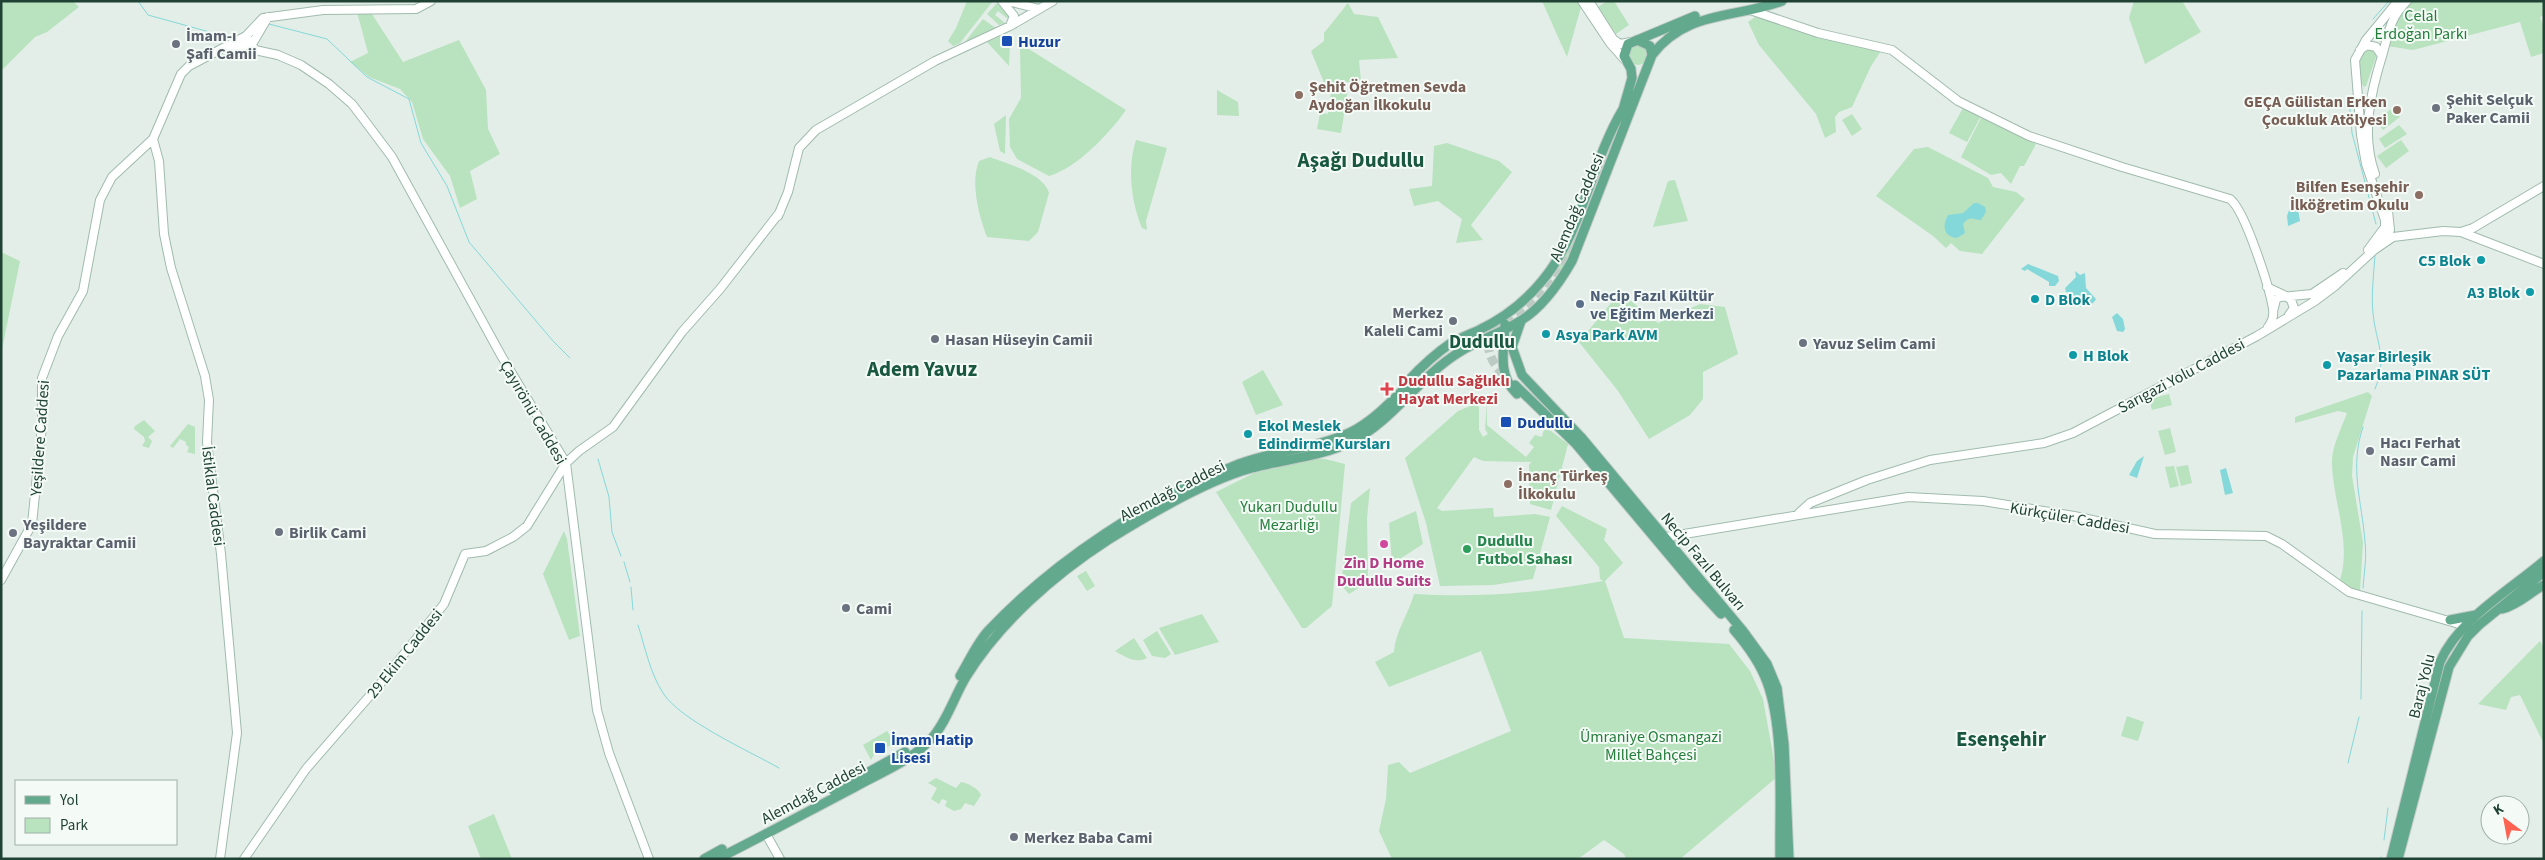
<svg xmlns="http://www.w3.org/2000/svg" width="2545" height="860" font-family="'Source Sans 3',sans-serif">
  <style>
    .green { fill: #b9e2bf }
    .water { fill: #85d8d9 }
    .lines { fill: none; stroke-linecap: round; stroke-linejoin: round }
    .stream { stroke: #85d8d9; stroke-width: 1 }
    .primary-tunnel { stroke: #bcccc4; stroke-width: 9; stroke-dasharray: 9 4.5; stroke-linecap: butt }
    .secondary-casing { stroke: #a0bbae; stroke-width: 10 }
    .primary-casing { stroke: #c1cac6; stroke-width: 11 }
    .secondary { stroke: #fff; stroke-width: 8 }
    .primary { stroke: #62a98d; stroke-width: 9 }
    .transit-dot { fill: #1a4fb4; stroke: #f4faf6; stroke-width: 2 }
    .worship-dot { fill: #6b7280; stroke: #f4faf6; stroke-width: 2 }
    .education-dot { fill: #8d6e63; stroke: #f4faf6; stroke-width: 2 }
    .culture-dot { fill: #0f9aa8; stroke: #f4faf6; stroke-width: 2 }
    .service-dot { fill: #5c6f8a; stroke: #f4faf6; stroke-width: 2 }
    .health-dot { fill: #e0444e; stroke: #f4faf6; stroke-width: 2 }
    .hotel-dot { fill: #d1479c; stroke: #f4faf6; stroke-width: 2 }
    .leisure-dot { fill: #2e9e5b; stroke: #f4faf6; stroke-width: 2 }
    .labels { text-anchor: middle; stroke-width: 4; stroke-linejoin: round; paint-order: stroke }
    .park-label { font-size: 16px; fill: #257e3b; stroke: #f4faf6 }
    .worship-label { font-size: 16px; font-weight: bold; fill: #5b616d; stroke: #f4faf6; text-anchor: start }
    .transit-label { font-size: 16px; font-weight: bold; fill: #164399; stroke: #f4faf6; text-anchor: start }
    .education-label { font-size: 16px; font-weight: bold; fill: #785e54; stroke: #f4faf6; text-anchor: start }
    .street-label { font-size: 16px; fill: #204234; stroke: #f4faf6 }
    .culture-label { font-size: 16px; font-weight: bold; fill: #0d838f; stroke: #f4faf6; text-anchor: start }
    .service-label { font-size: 16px; font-weight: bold; fill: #4e5e75; stroke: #f4faf6; text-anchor: start }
    .health-label { font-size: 16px; font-weight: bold; fill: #be3a42; stroke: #f4faf6; text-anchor: start }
    .leisure-label { font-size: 16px; font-weight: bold; fill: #27864d; stroke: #f4faf6; text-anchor: start }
    .hotel-label { font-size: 16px; font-weight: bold; fill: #b23c85; stroke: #f4faf6 }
    .quarter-label { font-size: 19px; font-weight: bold; fill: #19573f; stroke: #f4faf6 }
    .district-label { font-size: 21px; font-weight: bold; fill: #19573f; stroke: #f4faf6 }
  </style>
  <rect width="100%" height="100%" fill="#e3eee8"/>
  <path class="green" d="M1 1H73L79 7 47 32 35 37 1 71Z
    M967 1H993L960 43 953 46 948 41 956 28Z
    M1542 1H1577L1581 7 1567 57Z
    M1607 1H1614L1629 25 1616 34 1598 7Z
    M2134 1H2182L2201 32 2145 64 2129 18Z
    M2413 1H2544V15L2540 17 2544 28V53L2531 57 2520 22 2413 50 2387 46 2399 16Z
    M997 3 1009 15 1008 19 998 11 995 15 1005 23 999 25 987 14Z
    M1348 3 1354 14 1378 17 1398 58 1359 60 1361 81 1325 85 1311 51 1324 41V33Z
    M370 11 403 62 459 40 486 90 488 129 500 154 470 171 477 199 460 208 450 176 423 139 412 102 400 89 369 77 350 62 368 53 357 12Z
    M1755 17 1881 51 1871 66 1852 107 1839 112 1835 117 1836 132 1825 138 1816 114 1759 45 1748 22Z
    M983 19 997 29 961 47Z
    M1001 36 1010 42 1009 66 987 42Z
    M1628 55a10 10 0 1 1 20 0a10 10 0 1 1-20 0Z
    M1024 46 1126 110C1109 134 1077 168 1049 176L1017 159 1010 147 1009 119 1021 98 1020 49Z
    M2373 49 2377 54 2366 86 2364 87C2356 76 2357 60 2366 50Z
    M1332 86 1348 89 1341 133 1317 129 1320 113 1328 114Z
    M1217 90 1238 102 1239 116 1217 115Z
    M1963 108 1981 116 1967 142 1949 133Z
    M2393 108 2400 117 2383 130 2375 120Z
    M1852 114 1862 129 1852 136 1842 120Z
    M1006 115 1005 154 1000 151 994 124Z
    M1982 116 2036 144 2024 166H2020L2011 184 2001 173 1991 175 1961 157Z
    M2399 125 2407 134 2385 148 2379 139Z
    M1136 140 1167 148 1146 221 1147 230 1142 228C1131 202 1127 167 1136 140Z
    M2401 140 2409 151 2386 168 2377 156Z
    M1447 143 1499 161 1512 172 1471 225 1483 240 1456 243 1462 219 1438 201 1414 206 1409 189 1432 186 1434 146Z
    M1928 147 1988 178 1993 187 2016 192 2025 199 1982 254 1960 251 1951 243 1946 248 1933 236 1876 196 1914 149Z
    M990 157C1007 164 1043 173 1049 193L1038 232 1029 241 987 237C979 217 970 182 979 161Z
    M1675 180 1688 221 1653 227 1668 181Z
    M1576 227 1581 229 1561 275 1554 271Z
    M1 252 20 261 1 354Z
    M1620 292 1658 323 1700 304 1725 307 1738 354 1703 372V399L1690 415 1649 439 1618 391 1579 342Z
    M1263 370 1283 405 1256 415 1242 382Z
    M2368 392 2372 396 2353 457 2352 476 2363 543 2360 591 2343 585 2340 580C2352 542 2332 499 2332 461 2332 446 2342 427 2347 413L2338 411 2295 423V417Z
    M2169 394 2172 405 2152 410 2149 399Z
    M1475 404 1479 407V430L1483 437 1488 434 1485 429 1487 404V425L1526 457 1534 447 1529 443 1535 435 1542 437 1544 429 1551 431 1568 444 1551 510 1530 504 1529 464 1532 462 1483 461 1474 457 1437 508 1442 511 1489 508H1493L1494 517 1535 514 1550 517 1533 579 1493 585 1440 586 1426 523 1405 458 1458 411Z
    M144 420 155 431 148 437 152 441 149 448 142 446 145 441 144 437 134 429 135 426Z
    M188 424 195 427V454L187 452 189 447 186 445V442L180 439 173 448 170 446Z
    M2170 428 2176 452 2165 455 2158 431Z
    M1313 459H1325L1345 464 1332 606 1306 628H1302L1216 492 1254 473Z
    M2188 465 2192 483 2181 486 2176 467Z
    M2174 466 2179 486 2170 488 2165 467Z
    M1370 488 1367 518 1368 582 1349 594 1341 585 1351 503Z
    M1562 506 1607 529 1604 540 1623 563 1605 581 1624 638 1729 644 1750 671 1763 699 1777 777 1680 859H1626L1624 854 1604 840 1578 859H1392L1379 831 1386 799 1388 765 1399 762 1410 773 1511 731 1481 651 1389 687 1375 662 1394 652C1395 632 1409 613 1414 594 1479 598 1539 593 1603 581L1600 579 1599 567 1556 516Z
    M1416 511 1423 544 1392 564 1389 523Z
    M564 531 567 539 580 636 569 640 543 574Z
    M1086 571 1095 586 1087 591 1077 576Z
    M1202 614 1219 642 1175 655 1159 628Z
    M1157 631 1171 654 1165 658 1152 656 1143 640Z
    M1134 638 1147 658C1136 664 1125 657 1115 651Z
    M2540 641 2544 648V744L2520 695 2511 697 2506 710 2478 704Z
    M2127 716 2144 722 2138 741 2121 736Z
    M887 731 895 743 875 753 871 760 863 745Z
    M936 778 956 788 961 782C968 783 979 789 981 795L974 806 965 803 961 809 954 811 945 806 947 801 942 799 939 804 931 799 937 788 928 783Z
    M494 814 512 859H481L468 826Z"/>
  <path class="water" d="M2292 201 2297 204 2300 221 2288 226 2287 216Z
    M1974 203H1978L1985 207 1986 212 1981 220C1973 220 1970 215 1963 224L1965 233 1957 238C1943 237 1942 225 1948 215L1963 213Z
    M2028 264 2058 276 2059 281 2055 286H2049V282L2027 269 2025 271 2021 269Z
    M2075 271 2080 275 2085 273 2086 288 2096 299C2094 304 2085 308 2079 306L2073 295 2066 292 2065 288 2076 277Z
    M2117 313 2123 319 2125 329 2123 332 2117 331 2112 317Z
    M2144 456 2137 478 2129 475 2137 461Z
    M2226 468 2233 493 2225 495 2220 470Z"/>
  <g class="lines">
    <path class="stream" d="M138 1 148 15 235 39
      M2373 19 2389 1
      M269 24 327 39 367 77 409 99 421 143 447 186 469 242 553 341 570 358
      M2349 99 2352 133 2376 224
      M2375 389C2388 356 2376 344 2373 313 2371 294 2374 273 2375 254
      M2363 427C2349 468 2362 501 2365 542 2367 557 2364 573 2363 588
      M598 459 609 497 612 532 621 556
      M624 562 630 582
      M631 587 633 610
      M638 625C645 647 650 673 663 693 680 720 749 751 779 768
      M2361 699 2362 611
      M2348 763 2359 717
      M2384 840 2388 808
      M2380 859 2381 857"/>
    <path class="primary-tunnel" d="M1494 331C1481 348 1494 366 1507 378
      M1457 347C1513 321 1541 303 1569 246"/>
    <g class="secondary-casing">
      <path id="secondary" d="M1008 1 1039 9
        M1582 1 1610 43 1625 60
        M1589 1 1613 39 1620 44 1631 42
        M1750 10 1818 33 1892 50 1958 101 2029 136 2122 167 2230 199C2245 210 2270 289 2273 309 2274 316 2272 322 2268 327
        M1010 26 1053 1
        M246 36 255 50 278 55 301 65 329 84 352 104 365 121 392 157 502 357 566 463 597 710 609 753 649 859
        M226 50 242 47 254 41 268 17
        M2360 50 2367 45 2376 47 2382 56
        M153 139 159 161 164 234 171 268 205 376 209 400 207 442 221 554 237 733 220 859
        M2375 174C2361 135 2370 95 2382 56 2389 33 2389 19 2407 1
        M778 216 788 192 799 148 816 130 935 61 1010 26 1014 16 1002 1
        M2461 232 2473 228 2544 186
        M2382 241 2390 230 2388 211
        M2368 250 2385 227V220L2366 164 2361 135 2355 60 2366 40 2398 1
        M2267 287 2286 296 2291 300 2294 308 2289 315
        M2274 308 2276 299 2280 297 2312 294 2343 273
        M1799 513 1810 503 1867 480 1930 460 2044 443 2073 433 2257 336 2315 301 2335 286 2374 250 2393 237 2443 231 2461 232 2544 264
        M1660 538 1908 497 1983 501 2074 516 2155 534 2266 536 2282 544 2349 592 2466 626
        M1 580 32 524 42 426V378L58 336 83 291 100 200 112 177 153 139 181 74 189 66 246 36 263 18 323 10 416 9 431 1
        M766 834 780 859
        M244 859 306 769 380 684 444 604 465 554 486 551 513 537 527 526 566 463 579 451 613 427 682 332 720 289 780 212"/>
    </g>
    <g class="primary-casing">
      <path id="primary" d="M1637 40 1650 46 1652 55
        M1622 113 1632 78 1631 69 1624 56 1628 44 1695 16
        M1521 321 1512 347 1522 375 1581 437 1743 631 1767 664 1777 688 1784 744 1789 859
        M1505 324C1504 350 1497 375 1517 394
        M1408 381C1421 367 1435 354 1451 343 1460 338 1470 334 1479 330 1504 318 1524 303 1542 281 1582 234 1591 162 1623 109
        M1515 385 1576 444 1696 587 1721 614
        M2502 609C2518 605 2529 593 2544 585
        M2450 620 2476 615
        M1734 630C1747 645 1760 663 1767 682 1785 731 1779 806 1780 859
        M960 676C969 661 977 643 988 631 1055 560 1148 499 1239 464 1276 450 1315 449 1351 432 1376 420 1395 396 1415 379
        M834 791 905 752
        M704 859 722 849
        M717 859C763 836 809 811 855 787 880 773 913 760 932 738 947 721 954 697 966 677 1000 622 1054 575 1108 540 1148 515 1207 480 1252 468 1285 459 1320 457 1351 442 1393 421 1418 378 1458 353 1477 340 1500 334 1520 321 1542 308 1560 282 1572 261L1652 55C1687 10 1734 19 1782 1
        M2391 859 2440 662C2458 620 2510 590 2544 561
        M2398 859 2449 667 2468 636 2479 625 2544 572"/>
    </g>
    <use href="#secondary" class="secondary"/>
    <use href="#primary" class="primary"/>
  </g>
  <g class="transit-dot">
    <rect x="1001" y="35" width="12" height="12" rx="2.5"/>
    <rect x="1500" y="416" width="12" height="12" rx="2.5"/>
    <rect x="874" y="742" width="12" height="12" rx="2.5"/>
  </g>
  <g class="worship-dot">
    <circle cx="176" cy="44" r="5"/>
    <circle cx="2436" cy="108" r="5"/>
    <circle cx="1453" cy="321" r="5"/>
    <circle cx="935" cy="339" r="5"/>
    <circle cx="1803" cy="343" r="5"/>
    <circle cx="2370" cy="451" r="5"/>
    <circle cx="279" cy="532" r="5"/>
    <circle cx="13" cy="533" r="5"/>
    <circle cx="846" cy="608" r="5"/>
    <circle cx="1014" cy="837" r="5"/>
  </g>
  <g class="education-dot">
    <circle cx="1299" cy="95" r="5"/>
    <circle cx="2397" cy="110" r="5"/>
    <circle cx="2419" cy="195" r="5"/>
    <circle cx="1508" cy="484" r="5"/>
  </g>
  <g class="culture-dot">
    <circle cx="2481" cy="260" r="5"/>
    <circle cx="2530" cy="292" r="5"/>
    <circle cx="2035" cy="299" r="5"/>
    <circle cx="1546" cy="334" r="5"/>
    <circle cx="2073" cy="355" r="5"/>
    <circle cx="2327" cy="365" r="5"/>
    <circle cx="1248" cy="434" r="5"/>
  </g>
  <circle class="service-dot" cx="1580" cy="304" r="5"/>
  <path class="health-dot" d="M1384.5 381.5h5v5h5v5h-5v5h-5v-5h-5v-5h5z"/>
  <circle class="hotel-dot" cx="1384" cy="544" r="5"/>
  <circle class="leisure-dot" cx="1467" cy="549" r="5"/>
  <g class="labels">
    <g class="park-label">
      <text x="2421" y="21">Celal<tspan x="2421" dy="18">Erdoğan Parkı</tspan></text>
      <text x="1289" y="512">Yukarı Dudullu<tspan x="1289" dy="18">Mezarlığı</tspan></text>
      <text x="1651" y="742">Ümraniye Osmangazi<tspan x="1651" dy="18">Millet Bahçesi</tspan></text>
    </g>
    <g class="worship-label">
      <text x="186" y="41">İmam-ı<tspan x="186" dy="18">Şafi Camii</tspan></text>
      <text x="2446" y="105">Şehit Selçuk<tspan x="2446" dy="18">Paker Camii</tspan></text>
      <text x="1443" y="318" text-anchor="end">Merkez<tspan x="1443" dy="18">Kaleli Cami</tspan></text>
      <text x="945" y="345">Hasan Hüseyin Camii</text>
      <text x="1813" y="349">Yavuz Selim Cami</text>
      <text x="2380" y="448">Hacı Ferhat<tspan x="2380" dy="18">Nasır Cami</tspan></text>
      <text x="23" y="530">Yeşildere<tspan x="23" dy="18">Bayraktar Camii</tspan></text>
      <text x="289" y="538">Birlik Cami</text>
      <text x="856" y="614">Cami</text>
      <text x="1024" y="843">Merkez Baba Cami</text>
    </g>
    <g class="transit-label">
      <text x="1018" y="47">Huzur</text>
      <text x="1517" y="428">Dudullu</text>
      <text x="891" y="745">İmam Hatip<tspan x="891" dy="18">Lisesi</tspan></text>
    </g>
    <g class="education-label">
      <text x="1309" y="92">Şehit Öğretmen Sevda<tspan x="1309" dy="18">Aydoğan İlkokulu</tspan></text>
      <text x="2387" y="107" text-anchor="end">GEÇA Gülistan Erken<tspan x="2387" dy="18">Çocukluk Atölyesi</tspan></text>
      <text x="2409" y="192" text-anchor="end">Bilfen Esenşehir<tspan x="2409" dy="18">İlköğretim Okulu</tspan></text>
      <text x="1518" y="481">İnanç Türkeş<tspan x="1518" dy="18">İlkokulu</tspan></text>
    </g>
    <g class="street-label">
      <text transform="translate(1576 207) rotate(-67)" y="6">Alemdağ Caddesi</text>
      <text transform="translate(2181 375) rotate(-28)" y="6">Sarıgazi Yolu Caddesi</text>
      <text transform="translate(534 412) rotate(60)" y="6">Çayırönü Caddesi</text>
      <text transform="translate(39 438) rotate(-86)" y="6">Yeşildere Caddesi</text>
      <text transform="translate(1172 490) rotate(-27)" y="6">Alemdağ Caddesi</text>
      <text transform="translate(214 496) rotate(83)" y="6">İstiklal Caddesi</text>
      <text transform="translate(2070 517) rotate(10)" y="6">Kürkçüler Caddesi</text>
      <text transform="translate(1704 561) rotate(50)" y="6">Necip Fazıl Bulvarı</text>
      <text transform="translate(404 653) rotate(-51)" y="6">29 Ekim Caddesi</text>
      <text transform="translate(2421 686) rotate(-76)" y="6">Baraj Yolu</text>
      <text transform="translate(813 792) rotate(-28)" y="6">Alemdağ Caddesi</text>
    </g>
    <g class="culture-label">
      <text x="2471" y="266" text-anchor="end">C5 Blok</text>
      <text x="2520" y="298" text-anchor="end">A3 Blok</text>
      <text x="2045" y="305">D Blok</text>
      <text x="1556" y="340">Asya Park AVM</text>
      <text x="2083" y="361">H Blok</text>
      <text x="2337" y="362">Yaşar Birleşik<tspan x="2337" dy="18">Pazarlama PINAR SÜT</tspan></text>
      <text x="1258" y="431">Ekol Meslek<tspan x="1258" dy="18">Edindirme Kursları</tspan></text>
    </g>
    <g class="service-label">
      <text x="1590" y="301">Necip Fazıl Kültür<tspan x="1590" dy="18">ve Eğitim Merkezi</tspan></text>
    </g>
    <g class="health-label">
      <text x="1398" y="386">Dudullu Sağlıklı<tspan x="1398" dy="18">Hayat Merkezi</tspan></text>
    </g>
    <g class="leisure-label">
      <text x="1477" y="546">Dudullu<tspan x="1477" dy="18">Futbol Sahası</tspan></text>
    </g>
    <g class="hotel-label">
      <text x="1384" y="568">Zin D Home<tspan x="1384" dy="18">Dudullu Suits</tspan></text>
    </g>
    <g class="quarter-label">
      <text x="1482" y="348">Dudullu</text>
    </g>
    <g class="district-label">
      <text x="1361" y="167">Aşağı Dudullu</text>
      <text x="922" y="376">Adem Yavuz</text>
      <text x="2001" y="746">Esenşehir</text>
    </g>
  </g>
  <rect width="2545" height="860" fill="none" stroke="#204234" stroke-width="5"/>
  <rect x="15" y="780" width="162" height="65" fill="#f4faf6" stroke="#9fb0a8"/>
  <rect x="25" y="796" width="25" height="8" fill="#62a98d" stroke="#9fb0a8"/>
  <text x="60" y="805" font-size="15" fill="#204234">Yol</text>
  <rect x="25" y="818" width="25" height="15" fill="#b9e2bf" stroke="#9fb0a8"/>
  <text x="60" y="830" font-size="15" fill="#204234">Park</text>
  <g transform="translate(2505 820) rotate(328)"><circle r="24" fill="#f4faf6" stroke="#9fb0a8"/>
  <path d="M0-4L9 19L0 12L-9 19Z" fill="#ff6250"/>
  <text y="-8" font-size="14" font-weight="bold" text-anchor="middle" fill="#204234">K</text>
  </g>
</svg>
